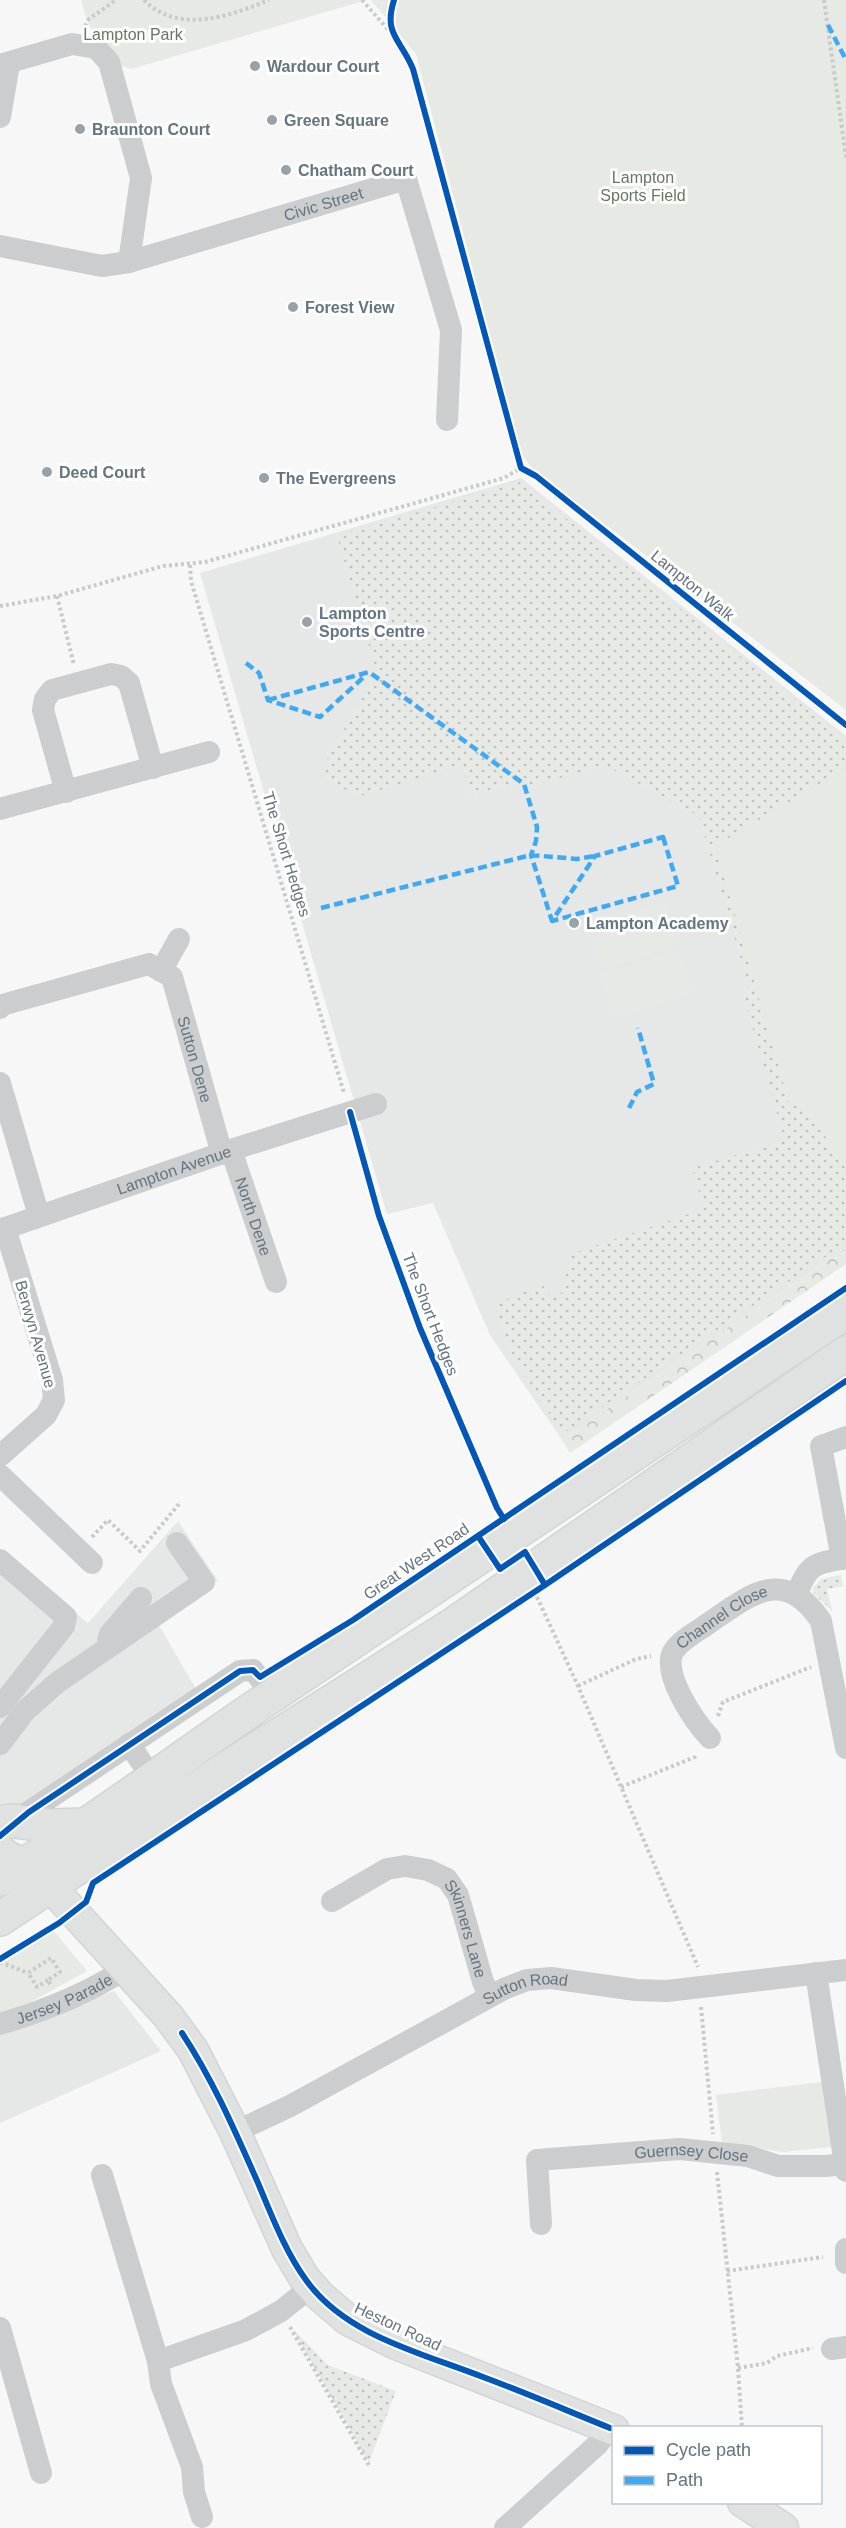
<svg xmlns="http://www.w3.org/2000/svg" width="846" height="2528" font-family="Arial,sans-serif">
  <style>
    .built { fill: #e6e7e7 }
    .grass { fill: url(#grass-dots) }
    .forest { fill: url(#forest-crowns) }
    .park { fill: #e6e9e4 }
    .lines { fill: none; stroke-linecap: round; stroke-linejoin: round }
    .major-casing { stroke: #d3d4d5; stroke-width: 33 }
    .highway-casing { stroke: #d3d4d4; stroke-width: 36 }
    .path { stroke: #c9cacc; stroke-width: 4; stroke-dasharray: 3 3; stroke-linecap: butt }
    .minor { stroke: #cccdce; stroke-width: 22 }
    .major { stroke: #e0e1e1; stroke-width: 30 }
    .highway { stroke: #e0e1e1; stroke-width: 33 }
    .quiet { stroke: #3fa9f5; stroke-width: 4.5; stroke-dasharray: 9 4.5; stroke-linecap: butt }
    .cycleway-casing { stroke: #fff; stroke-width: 10 }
    .cycleway { stroke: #0057b8; stroke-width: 6 }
    .poi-dot { fill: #97a2aa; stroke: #fff; stroke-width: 2 }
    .labels { text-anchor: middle; stroke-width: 6; stroke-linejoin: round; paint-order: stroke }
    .park-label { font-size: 16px; fill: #667962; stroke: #fff }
    .poi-label { font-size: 16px; font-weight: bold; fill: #647481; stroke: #fff; text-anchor: start }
    .street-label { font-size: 16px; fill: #647481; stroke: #fff }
  </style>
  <defs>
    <pattern id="grass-dots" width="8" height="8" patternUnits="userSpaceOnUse" patternTransform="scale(1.5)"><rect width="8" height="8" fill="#e6e9e4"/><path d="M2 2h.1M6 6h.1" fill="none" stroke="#bec1be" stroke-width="1.8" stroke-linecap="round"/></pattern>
    <pattern id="forest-crowns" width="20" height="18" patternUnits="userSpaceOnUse" patternTransform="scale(1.5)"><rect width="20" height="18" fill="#e6e9e4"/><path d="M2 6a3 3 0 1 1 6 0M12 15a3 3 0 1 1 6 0" fill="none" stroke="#bec1be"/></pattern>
  </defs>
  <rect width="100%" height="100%" fill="#f7f7f7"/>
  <path class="built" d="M521 478 846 736V1248L562 1440 490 1335 433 1203 387 1214 200 573Z
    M178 1521 218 1581 157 1622 196 1689 20 1807 0 1803V1551L88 1623Z
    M114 1991 161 2051 0 2123V2033Z"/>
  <path class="grass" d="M520 482 846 740V1243L562 1434 513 1356 495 1307 512 1296 542 1284 547 1293 560 1298 571 1254 704 1209 692 1168 785 1141 742 991 749 987 699 816 606 766 527 786 525 780 472 795 462 765 360 796 324 780 328 758 377 673 337 536Z
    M841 1575 843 1586 827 1589 832 1611 814 1594 813 1588 821 1579Z
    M292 2328 328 2365 396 2391 369 2462Z"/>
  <path class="forest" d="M846 1248V1264L570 1453 562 1440Z"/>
  <path class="park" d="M81 0H367L131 69 109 62 87 21Z
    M371 0H846V710L531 467 521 453 416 54Z
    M846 768V1167L805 1107 789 1103 715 846Z
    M666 903 679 945 600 969 587 926Z
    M679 951 692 993 613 1017 600 974Z
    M53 1930 87 1971 29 2003 0 2014V1965Z
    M822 2082 832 2147 782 2152 722 2142 716 2095Z"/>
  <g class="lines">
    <g class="major-casing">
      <path id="major" d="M0 1850 8 1857 26 1864 49 1885 168 2016 193 2050 235 2132 287 2249 305 2279 320 2296 348 2320 396 2344 614 2430
        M743 2502 783 2528"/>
    </g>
    <g class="highway-casing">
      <path id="highway" d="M0 1822 15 1821 52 1826 84 1825
        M0 1879C96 1823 184 1754 276 1693 466 1567 656 1439 846 1312
        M0 1919 241 1759 451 1626 846 1353"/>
    </g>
    <path class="path" d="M144 0C178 35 230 16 269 0
      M362 0 391 33
      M824 0 846 157
      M85 26 89 19 116 0
      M190 565 191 581 344 1093
      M57 596 74 665
      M0 606 57 596 163 566 205 562 504 478 521 468
      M92 1537 108 1520 140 1551 179 1504
      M537 1597 578 1686 698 1967
      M578 1686 636 1659 651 1656
      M718 1716 723 1702 811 1667
      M621 1787 695 1757 697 1754
      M0 1962 28 1973
      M48 1980 37 1987 28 1973 51 1958 60 1972 48 1980 51 1986
      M701 2007 713 2134
      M717 2172 738 2368 742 2428
      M727 2271 823 2257
      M290 2327 370 2467
      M738 2368 767 2363 777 2356 813 2348"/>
    <g class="minor">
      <path d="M0 65 72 44 96 48 109 62 141 178 129 262"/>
      <path d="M0 117 9 64"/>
      <path id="s1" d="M0 246 102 266 129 262 406 179 451 330 447 420"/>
      <path d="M66 792 43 710 45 699 52 690 111 674 121 676 129 683 153 768"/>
      <path d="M0 809 209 752"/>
      <path d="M161 971 179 939"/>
      <path id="s2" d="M0 1008 2 1005 149 964 172 977 222 1154"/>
      <path d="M0 1083 39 1216"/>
      <path id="s3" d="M231 1150 276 1282"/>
      <path id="s4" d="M0 1230 231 1150 376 1104"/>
      <path d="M0 1456 46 1415 54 1400 52 1380 5 1228"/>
      <path d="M0 1475 92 1563"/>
      <path d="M842 1559 821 1446 846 1437"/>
      <path d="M0 1560 66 1617 64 1626 0 1707"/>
      <path d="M797 1594C808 1563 816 1563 846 1558"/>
      <path d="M108 1641 110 1634 141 1598"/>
      <path id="s5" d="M710 1738C695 1722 662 1675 673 1652 680 1640 698 1631 709 1623 751 1594 784 1566 821 1621L846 1748"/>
      <path d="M0 1744 25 1711 58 1682 204 1582 177 1543"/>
      <path d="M129 1744 153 1779"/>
      <path d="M15 1821 240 1671 253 1670 273 1695"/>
      <path id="s6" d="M332 1901 387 1869 405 1866 428 1870 447 1879 458 1895 483 1982 490 1996"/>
      <path d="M816 1973 846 2171"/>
      <path id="s7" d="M0 2024C44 2011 87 1994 125 1969"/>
      <path id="s8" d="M235 2132 290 2106 506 1988 527 1980 551 1978 636 1990 667 1991 846 1970"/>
      <path d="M102 2175 158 2361 246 2330 281 2311 311 2287"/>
      <path id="s9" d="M541 2224 537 2160 680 2149 748 2156 778 2166H825L845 2164"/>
      <path d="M846 2249V2263"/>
      <path d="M0 2328 41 2473"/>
      <path d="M832 2349 846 2347"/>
      <path d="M158 2361 161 2384 192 2467 194 2492 202 2517"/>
      <path d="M505 2528 598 2444 610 2428"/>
    </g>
    <use href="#major" class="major"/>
    <use href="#highway" class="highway"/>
    <path class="quiet" d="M828 25 846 60
      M246 663 259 673 268 700 320 717 366 675
      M268 700 369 672 524 784 537 827 536 841 531 855 552 921
      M663 837 678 886 552 921 595 856Z
      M321 908 531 855 577 859 595 856
      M629 1108 637 1092 654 1084 638 1028"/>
    <g class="cycleway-casing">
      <path id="cycleway" d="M394 0C383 35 401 39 413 69L521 468 536 476 846 725
        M350 1112 379 1216 420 1328 497 1508 504 1519
        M478 1536 500 1569 525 1552 545 1585
        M0 1836 29 1812 240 1671 253 1670 260 1677 353 1620 846 1288
        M0 1959 59 1923 86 1902 93 1883 545 1585 846 1381
        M182 2033C213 2080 235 2131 258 2183 272 2216 285 2251 306 2280 346 2336 422 2353 483 2377 526 2393 568 2411 610 2428"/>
    </g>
    <use href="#cycleway" class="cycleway"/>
  </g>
  <g class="poi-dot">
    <circle cx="255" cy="66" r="6"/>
    <circle cx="272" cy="120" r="6"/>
    <circle cx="80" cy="129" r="6"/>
    <circle cx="286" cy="170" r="6"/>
    <circle cx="293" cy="307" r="6"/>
    <circle cx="47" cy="472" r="6"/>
    <circle cx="264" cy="478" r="6"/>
    <circle cx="307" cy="622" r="6"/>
    <circle cx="574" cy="923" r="6"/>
  </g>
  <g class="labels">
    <g class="park-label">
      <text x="133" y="40">Lampton Park</text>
      <text x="643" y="183">Lampton<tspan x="643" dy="18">Sports Field</tspan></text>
    </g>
    <g class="poi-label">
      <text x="267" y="72">Wardour Court</text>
      <text x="284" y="126">Green Square</text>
      <text x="92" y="135">Braunton Court</text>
      <text x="298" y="176">Chatham Court</text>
      <text x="305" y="313">Forest View</text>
      <text x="59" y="478">Deed Court</text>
      <text x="276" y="484">The Evergreens</text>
      <text x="319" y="619">Lampton<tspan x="319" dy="18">Sports Centre</tspan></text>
      <text x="586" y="929">Lampton Academy</text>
    </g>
    <g class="street-label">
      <text dy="6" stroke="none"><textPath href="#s1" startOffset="334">Civic Street</textPath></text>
      <text transform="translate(693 585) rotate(39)" y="6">Lampton Walk</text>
      <text transform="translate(287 854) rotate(73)" y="6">The Short Hedges</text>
      <text dy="6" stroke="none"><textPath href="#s2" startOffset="268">Sutton Dene</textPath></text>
      <text dy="6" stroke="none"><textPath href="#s4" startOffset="184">Lampton Avenue</textPath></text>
      <text dy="6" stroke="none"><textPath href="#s3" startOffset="70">North Dene</textPath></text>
      <text transform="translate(431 1314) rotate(69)" y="6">The Short Hedges</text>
      <text transform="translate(36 1334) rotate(74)" y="6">Berwyn Avenue</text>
      <text transform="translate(416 1561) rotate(-34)" y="6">Great West Road</text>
      <text dy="6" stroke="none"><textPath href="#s5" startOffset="158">Channel Close</textPath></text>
      <text dy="6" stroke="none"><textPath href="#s6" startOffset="180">Skinners Lane</textPath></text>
      <text dy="6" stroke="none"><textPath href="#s8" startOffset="326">Sutton Road</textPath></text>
      <text dy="6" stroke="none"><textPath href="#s7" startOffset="69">Jersey Parade</textPath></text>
      <text dy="6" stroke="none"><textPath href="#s9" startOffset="219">Guernsey Close</textPath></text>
      <text transform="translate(398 2326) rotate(25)" y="6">Heston Road</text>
    </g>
  </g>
  <rect x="612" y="2426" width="210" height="78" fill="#ffffff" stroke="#c1c7cd" stroke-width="1.5"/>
  <rect x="624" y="2446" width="30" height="9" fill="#0057b8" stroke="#c1c7cd" stroke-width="1.5"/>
  <text x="666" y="2456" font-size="18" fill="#647481">Cycle path</text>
  <rect x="624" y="2476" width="30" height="9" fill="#3fa9f5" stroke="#c1c7cd" stroke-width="1.5"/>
  <text x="666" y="2486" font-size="18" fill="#647481">Path</text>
</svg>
